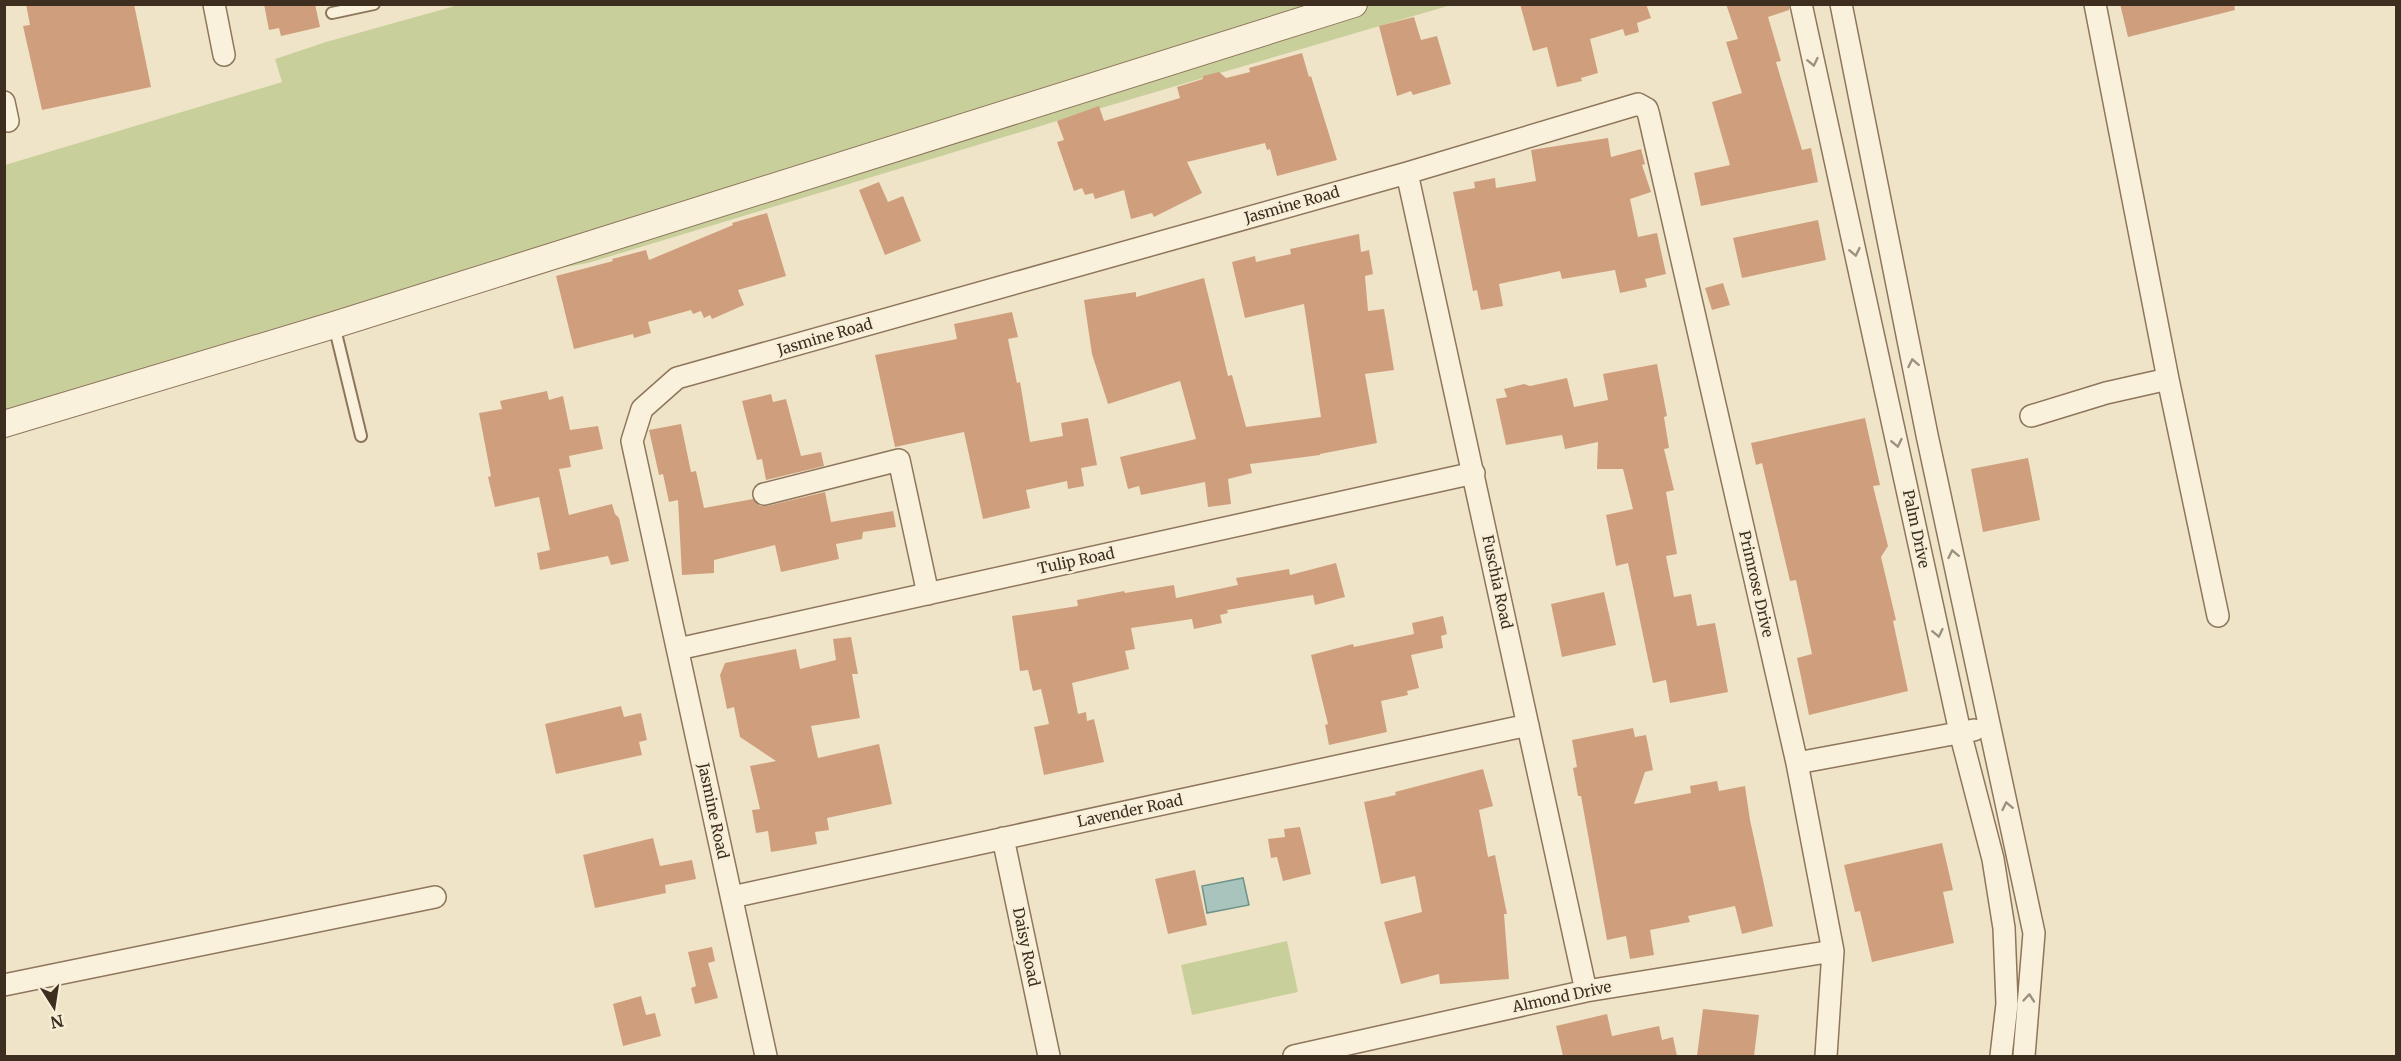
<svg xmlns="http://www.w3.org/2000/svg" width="2401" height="1061" font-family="Merriweather,serif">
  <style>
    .green { fill: #c9cf9b }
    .water { fill: #a9c4bc; stroke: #6f938a; stroke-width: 1.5 }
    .building { fill: #cf9f7d }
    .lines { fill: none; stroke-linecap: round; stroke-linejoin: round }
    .service-casing { stroke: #8d765c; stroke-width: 14 }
    .minor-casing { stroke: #8d765c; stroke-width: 24 }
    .tertiary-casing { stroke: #8d765c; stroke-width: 28 }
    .service { stroke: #faf1dc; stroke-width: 10 }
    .minor { stroke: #faf1dc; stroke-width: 21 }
    .tertiary { stroke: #faf1dc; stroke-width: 26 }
    .oneway { stroke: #9c907e }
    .labels { text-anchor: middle; stroke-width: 5; stroke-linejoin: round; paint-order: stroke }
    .street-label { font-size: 15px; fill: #3d2e20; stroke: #f7eed8 }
  </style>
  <rect width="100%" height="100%" fill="#f0e4c8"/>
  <path class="green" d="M462 4 1451 5 1057 121 588 263 433 290 5 424V165L282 82 275 59 326 42Z
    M1287 941 1298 992 1192 1015 1181 965Z"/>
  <path class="water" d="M1243 878 1249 905 1207 913 1202 886Z"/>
  <path class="building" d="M26 4H134L151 87 42 110 23 26 30 25Z
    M264 4H315L320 27 281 36 279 28 269 30Z
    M1520 4H1646L1651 18 1637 23 1639 32 1625 36 1623 29 1590 39 1598 73 1581 78 1582 81 1557 87 1547 47 1533 51Z
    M1726 4H1789V10L1768 17 1781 61 1776 62 1802 150 1811 148 1818 182 1701 206 1694 173 1730 165 1712 102 1742 93 1726 42 1738 39Z
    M2120 4H2234L2235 10 2128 37Z
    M1414 17 1421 40 1437 36 1451 84 1413 95 1411 91 1397 96 1379 26Z
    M1302 53 1309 77 1311 76 1337 160 1277 176 1270 149 1267 150 1265 143 1187 162 1202 193 1154 217 1152 213 1131 219 1124 190 1095 199 1093 193 1085 195 1082 188 1074 191 1057 142 1064 140 1057 121 1099 106 1104 121 1180 98 1177 87 1203 79V76L1219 72 1226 78 1250 72 1249 68Z
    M1608 138 1611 157 1641 149 1645 164 1642 165 1651 192 1630 199 1638 237 1657 233 1666 274 1645 279 1647 287 1620 293 1615 270 1562 279 1560 271 1499 284 1503 306 1481 310 1477 290 1473 291 1453 192 1475 188 1474 182 1495 178 1496 188 1536 181 1531 150Z
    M879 182 888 202 903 196 921 241 885 255 859 190Z
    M767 213 786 276 738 290 744 305 712 319 710 315 704 318 701 311 693 314 691 310 648 322 651 333 634 338 633 334 574 349 556 276 613 261 612 259 646 250 649 260 733 225 732 223Z
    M1818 220 1826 260 1742 278 1733 238Z
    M1359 234 1361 252 1369 250 1373 274 1365 276 1368 311 1384 309 1394 370 1365 374 1377 443 1320 454V455L1250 464 1252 473 1228 479 1231 504 1208 507 1205 482 1141 495 1139 486 1128 489 1120 457 1196 439 1180 381 1108 404 1092 354 1084 300 1136 292V297L1204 278 1228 376 1232 375 1246 427 1321 417 1304 304 1245 318 1232 262 1255 256 1256 262 1291 254 1290 249Z
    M1723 283 1730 305 1712 310 1705 288Z
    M1012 312 1018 337 1008 339 1017 383 1020 382 1030 442 1063 436 1061 423 1088 418 1097 465 1081 468 1084 486 1068 489 1067 481 1026 490 1030 508 983 519 964 432 895 447 875 355 957 339 954 324Z
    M1657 364 1667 416 1664 417 1669 448 1664 449 1674 490 1666 492 1677 554 1666 556 1674 597 1691 594 1697 626 1715 623 1728 692 1670 703 1666 680 1653 683 1628 563 1616 566 1606 515 1633 509 1623 469H1597L1598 442 1565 449 1562 435 1506 445 1496 399 1507 397 1504 389 1524 384 1530 386 1567 378 1574 407 1608 400 1603 374Z
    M547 391 549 400 563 396 570 430 598 426 603 449 569 456 571 467 559 469 569 515 612 504 615 514 619 518 629 561 611 565 608 556 540 570 537 553 550 550 539 497 495 507 488 477 491 476 479 413 502 409 500 401Z
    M771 394 773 402 786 399 801 456 821 452 824 466 766 480 762 459 757 460 742 401Z
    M1865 418 1880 485 1873 486 1888 546 1881 557 1896 620 1893 621 1908 691 1809 715 1797 658 1812 654 1796 580 1790 581 1762 463 1756 465 1751 443Z
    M681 424 691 472 696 471 704 508 753 499 760 506H767L825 492 831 522 893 511 896 527 863 532 862 539 836 544 839 559 781 572 775 545 714 560V573L682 575 678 500 669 502 663 474 659 475 649 430Z
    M2028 458 2040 520 1983 532 1971 469Z
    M1336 563 1345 597 1315 605 1313 595 1227 610 1228 613 1220 615 1222 623 1194 629 1192 619 1131 628 1135 649 1125 651 1129 669 1072 683 1078 714 1086 712 1087 721 1094 719 1104 762 1044 775 1034 727 1049 724 1041 689 1033 691 1028 670 1020 671 1012 616 1078 606 1077 600 1124 591 1125 593 1174 585 1176 598 1238 585 1236 578 1289 569 1290 575Z
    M1604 592 1616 645 1562 657 1551 604Z
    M1443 616 1447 634 1441 636 1443 648 1411 655 1419 688 1407 691 1408 695 1381 701 1387 732 1329 745 1325 725 1328 724 1311 655 1353 644 1354 647 1414 634 1412 623Z
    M851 637 858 674H852L860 718 811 726 818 758 879 744 892 804 827 818 829 830 815 832 817 844 771 852 768 831 756 833 752 810 760 809 750 766 776 761 740 737 734 707 727 709 720 675 725 663 796 649 800 669 836 660 833 639Z
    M621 706 624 717 641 713 647 740 639 742 642 755 556 774 545 724Z
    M1633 728 1635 737 1646 735 1653 770 1645 772 1634 804 1691 793 1690 786 1717 781 1719 791 1745 786 1750 820 1773 926 1742 934 1735 906 1688 916 1690 922 1650 930 1654 955 1630 959 1626 936 1607 940 1581 796H1578L1573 768 1577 767 1572 740Z
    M1483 769 1493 806 1479 810 1488 857 1495 855 1507 914H1504L1509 979 1440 984 1439 974 1401 984 1384 922 1422 912 1415 876 1381 884 1364 802 1396 795 1395 792Z
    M1300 827 1311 874 1283 881 1277 857 1271 858 1268 839 1285 837 1284 829Z
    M653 838 660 866 692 860 696 879 665 885 666 893 595 908 583 855Z
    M1942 843 1953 890 1943 892 1954 943 1872 962 1860 911 1855 912 1844 865Z
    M1195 870 1207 925 1168 934 1155 879Z
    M712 947 715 961 708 963 718 998 695 1004 691 988 696 986 688 952Z
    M641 996 646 1015 655 1013 661 1036 623 1046 613 1004Z
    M1703 1009 1759 1015 1754 1056H1697Z
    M1607 1014 1612 1036 1659 1026 1662 1040 1673 1037 1677 1056H1563L1556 1026Z"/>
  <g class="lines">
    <g class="service-casing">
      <path id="service" d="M332 13 374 4
        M334 325 361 436"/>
    </g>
    <g class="minor-casing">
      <path id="minor" d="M214 4 224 55
        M1801 4 1960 732 1993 859 2004 928 2007 1004 2001 1056
        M1841 4 1927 435 2034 933 2024 1056
        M2095 4 2168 379 2218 616
        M4 102 8 121
        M1407 173 1586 991
        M2031 416 2106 393 2168 379
        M764 494 899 460 928 594
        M678 649 1474 473
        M1797 763 1974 730
        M1003 838 1049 1056
        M732 897 1528 725
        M4 985 435 897
        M766 1056 632 441 642 409 677 378 1407 173 1638 104 1647 109 1649 116 1797 763 1833 951 1826 1056
        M1294 1056 1586 991 1833 951"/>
    </g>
    <g class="tertiary-casing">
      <path id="tertiary" d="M4 424 334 325 1354 4"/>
    </g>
    <use href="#service" class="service"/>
    <use href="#minor" class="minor"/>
    <use href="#tertiary" class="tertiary"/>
  </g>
  <defs><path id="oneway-chevron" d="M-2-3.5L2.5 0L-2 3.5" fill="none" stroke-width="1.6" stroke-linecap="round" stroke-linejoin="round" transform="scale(1.5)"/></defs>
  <g class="oneway">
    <use href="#oneway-chevron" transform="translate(1813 62) rotate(78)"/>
    <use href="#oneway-chevron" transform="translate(1855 252) rotate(78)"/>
    <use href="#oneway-chevron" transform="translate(1913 363) rotate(-101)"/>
    <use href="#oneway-chevron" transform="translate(1897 443) rotate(78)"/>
    <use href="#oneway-chevron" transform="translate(1953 554) rotate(-102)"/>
    <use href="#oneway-chevron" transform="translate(1938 633) rotate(78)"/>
    <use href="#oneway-chevron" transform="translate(2007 806) rotate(-102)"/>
    <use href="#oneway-chevron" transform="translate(2029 998) rotate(-85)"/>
  </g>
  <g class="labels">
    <g class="street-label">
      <text transform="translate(1292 205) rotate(-16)" y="5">Jasmine Road</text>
      <text transform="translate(825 337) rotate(-16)" y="5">Jasmine Road</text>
      <text transform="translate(1916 529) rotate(78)" y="5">Palm Drive</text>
      <text transform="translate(1076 561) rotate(-12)" y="5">Tulip Road</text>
      <text transform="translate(1497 582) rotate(78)" y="5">Fuschia Road</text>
      <text transform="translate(1756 584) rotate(77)" y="5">Primrose Drive</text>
      <text transform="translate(713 811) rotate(78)" y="5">Jasmine Road</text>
      <text transform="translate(1130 811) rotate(-12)" y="5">Lavender Road</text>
      <text transform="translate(1026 947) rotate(78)" y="5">Daisy Road</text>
      <text transform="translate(1562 997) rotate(-12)" y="5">Almond Drive</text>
    </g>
  </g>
  <rect width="2401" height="1061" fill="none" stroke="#3d2e20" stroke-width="12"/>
  <g transform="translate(54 1007) rotate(168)" stroke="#f7eed8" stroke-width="4.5" paint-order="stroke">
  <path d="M0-4.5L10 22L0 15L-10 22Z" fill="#3d2e20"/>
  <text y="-9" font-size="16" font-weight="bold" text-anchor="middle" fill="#3d2e20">N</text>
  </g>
</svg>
